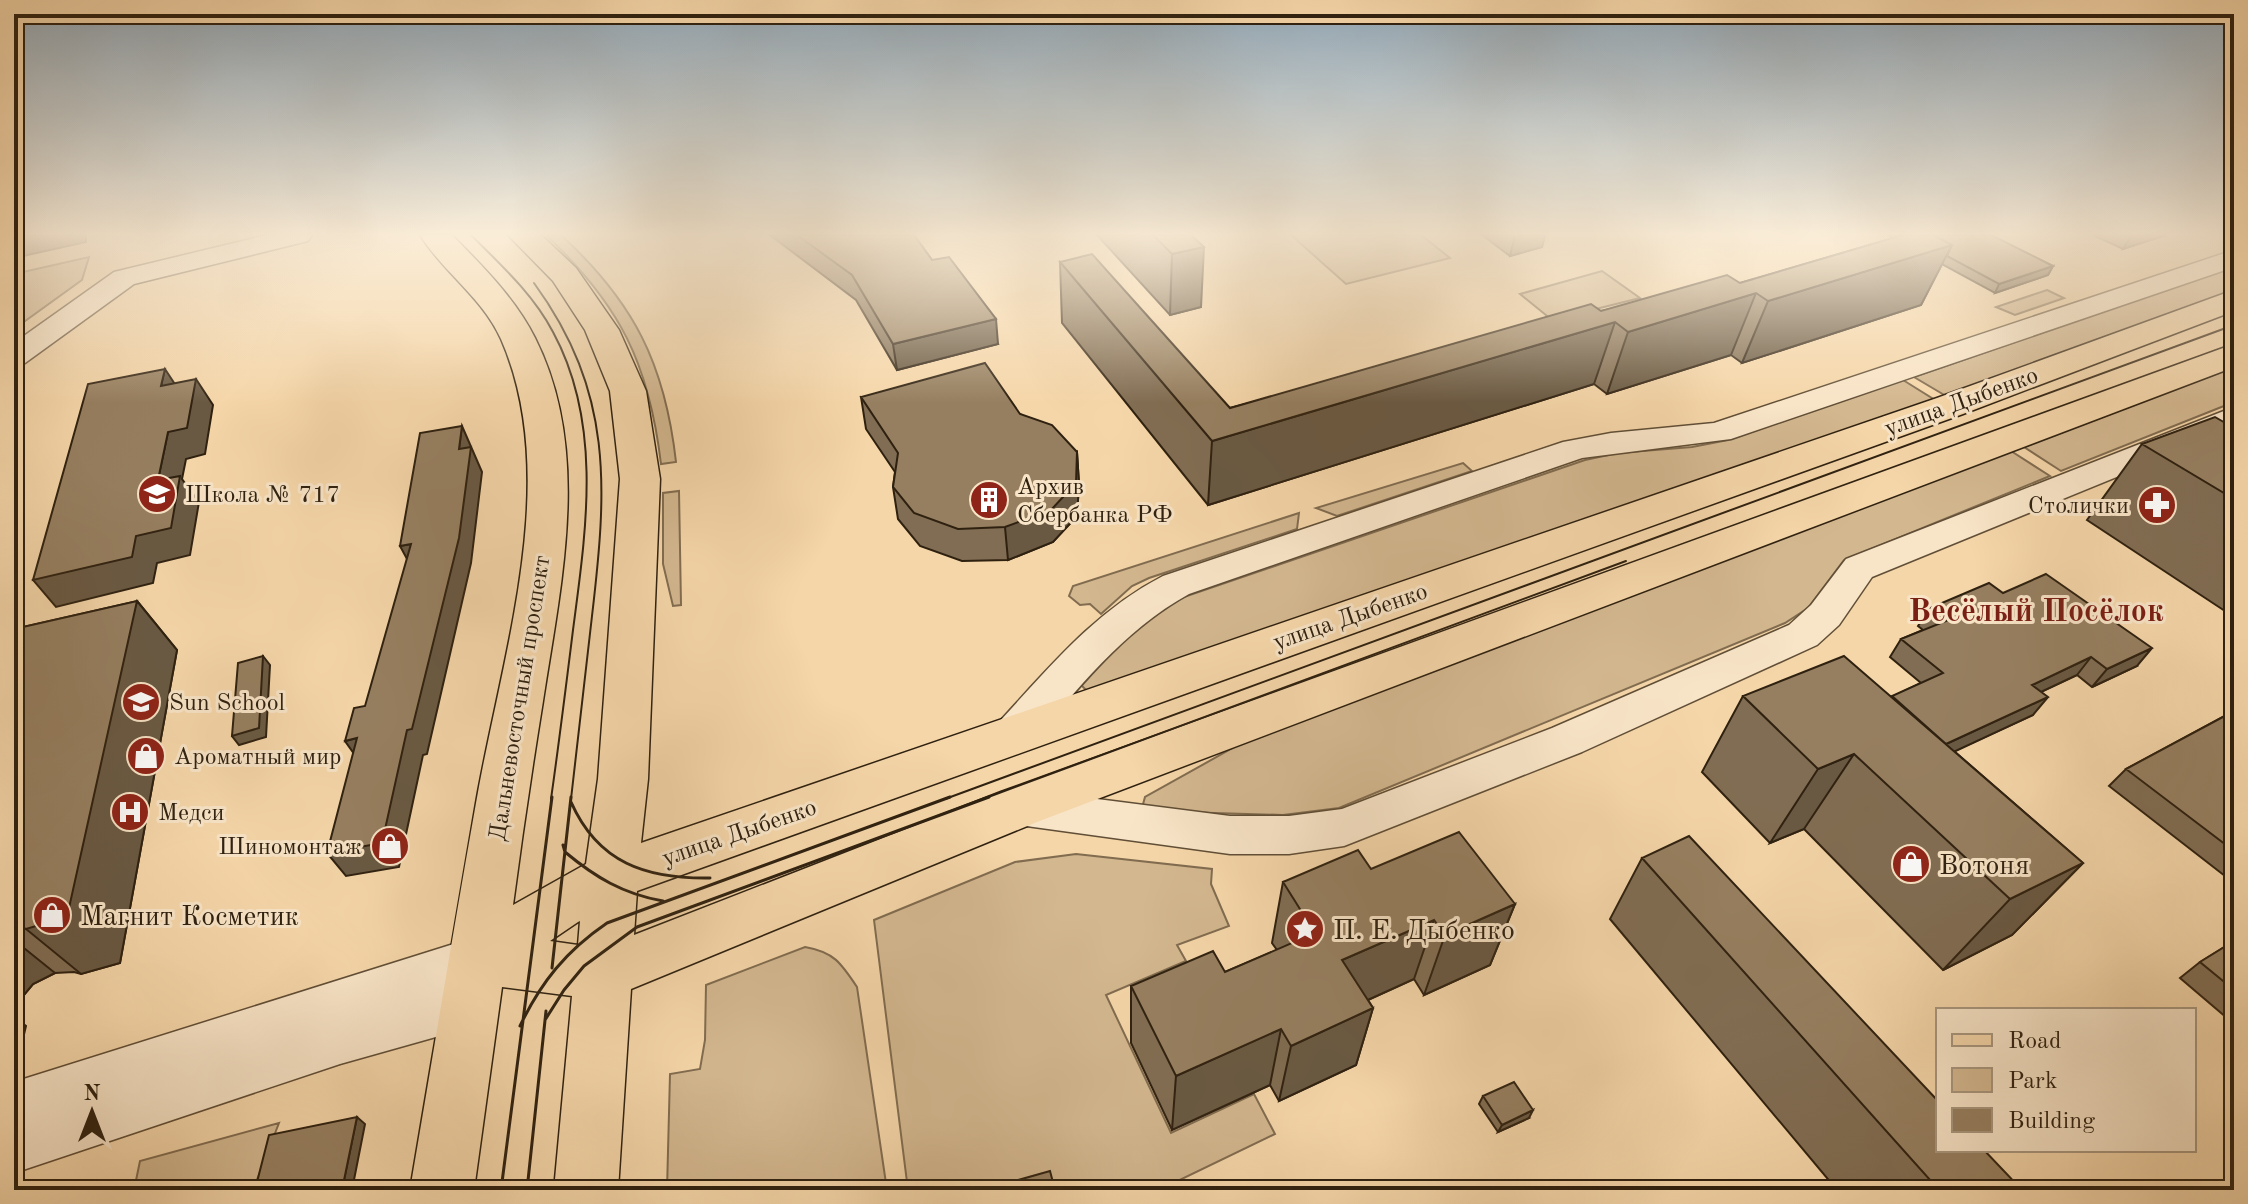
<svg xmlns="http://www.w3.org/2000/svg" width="2248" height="1204" font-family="'Old Standard TT',serif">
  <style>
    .green { fill: #d3b78f; stroke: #816c50; stroke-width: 2 }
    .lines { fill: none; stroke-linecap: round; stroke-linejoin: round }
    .minor-casing { stroke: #604e36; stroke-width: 3 }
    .major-casing { stroke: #2f2110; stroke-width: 3 }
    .minor { fill: #f8e4c7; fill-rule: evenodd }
    .major { fill: #f5d6a9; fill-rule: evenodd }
    .tram-far1 { stroke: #2f2110; stroke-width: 2 }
    .tram { stroke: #2f2110; stroke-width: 3 }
    .wall { fill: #816d53; stroke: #2f2110; stroke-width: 2 }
    .shaded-wall { fill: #695943; stroke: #2f2110; stroke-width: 2 }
    .building { fill: #967f60; stroke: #2f2110; stroke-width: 2 }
    .labels { text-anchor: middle; stroke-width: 6; stroke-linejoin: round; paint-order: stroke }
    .street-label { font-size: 24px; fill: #2f2110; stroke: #f8e4c7 }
    .poi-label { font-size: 24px; fill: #2f2110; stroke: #f8e4c7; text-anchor: start }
    .near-poi-label { font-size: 28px; fill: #2f2110; stroke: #f8e4c7; text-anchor: start }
    .district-label { font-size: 32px; font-weight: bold; fill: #7a1f14; stroke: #f8e4c7 }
  </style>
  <rect width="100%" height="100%" fill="#f5d6a9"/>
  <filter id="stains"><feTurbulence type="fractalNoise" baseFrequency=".0025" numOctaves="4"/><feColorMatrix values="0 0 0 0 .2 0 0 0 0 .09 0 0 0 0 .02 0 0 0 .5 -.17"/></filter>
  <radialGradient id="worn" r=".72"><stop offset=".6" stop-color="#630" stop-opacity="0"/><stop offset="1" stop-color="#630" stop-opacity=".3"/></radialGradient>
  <path class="green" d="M546 235H561C634 302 665 364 676 462L661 464C649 363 620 305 546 235Z
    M1291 235H1421L1450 258 1346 284Z
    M89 257 82 280 14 329V274Z
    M2234 266V294L1946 396 1914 377Z
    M1602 271 1640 298 1552 320 1520 294Z
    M2047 290 2064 298 2015 315 1996 307Z
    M2234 367V402L2061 471 2024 447Z
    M1903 380 1935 400 1095 690H1086L1082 686 1083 680 1150 614 1178 599 1585 460 1618 453 1692 447 1728 440Z
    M2011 451 2050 476 1844 560 1808 608 1785 623 1339 808 1283 815 1148 811 1142 808 1145 797 1238 745Z
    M1463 463 1472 471 1337 516 1316 508Z
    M679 491 681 605 673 606 663 564V493Z
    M1299 513 1297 529 1149 578 1132 586 1101 614 1090 604 1080 605 1069 596 1073 586Z
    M1076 854 1212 869 1211 884 1229 926 1177 945 1186 961 1106 995 1171 1133 1254 1094 1275 1134 1159 1190H908L874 920 1015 862Z
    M805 947C834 952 841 963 857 987L887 1190H667L670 1074 700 1069 705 1040 706 985Z
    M279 1123 253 1190H134L140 1161Z"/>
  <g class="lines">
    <g class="minor-casing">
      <path id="minor" d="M267 235H312L308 241 134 284 25 363 14 366V343L114 272Z
        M2234 250V267L1731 439 1582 458 1189 594C1122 631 1077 690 1028 747L1013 751 998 747 992 735 998 723C1049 668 1095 611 1163 576L1563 442 1611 433 1714 423Z
        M2234 407V429L1872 577 1839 625 1817 645 1582 752 1344 846 1289 854H1230L1019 825 1003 820 997 807 1003 794 1019 789 1230 816H1289L1342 809 1552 728 1789 625 1811 605 1846 559Z
        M479 936 496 942 503 958 496 974 473 982 489 988 496 1005 489 1022 340 1064 14 1173V1082Z"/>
    </g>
    <g class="major-casing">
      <path id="major" d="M420 235H452C483 267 515 298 535 338 592 451 561 583 543 701 532 769 522 837 513 905L586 864 598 779 620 479 610 391 585 330 553 281 508 235H541L576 268 619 330 646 391 660 479 648 779 641 843 1937 398 2234 290V311L1963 414 637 891 634 935 1001 792 2234 344V367L1037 822 631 989 618 1190H554L572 996 502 987 474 1190H410C432 1061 453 932 476 803 501 658 563 480 501 339 482 297 443 272 420 235ZM580 921 578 945 550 941 578 922Z"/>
    </g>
    <use href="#minor" class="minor"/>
    <use href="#major" class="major"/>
    <path class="tram-far1" d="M471 235C501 265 533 294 553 332 603 424 586 531 573 630 566 686 559 743 551 799
      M534 283C614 393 607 488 592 616 585 677 578 738 571 799
      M945 799 2234 325
      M983 799 1626 561"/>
    <path class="tram" d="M571 802C598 863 646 879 710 878
      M563 845 565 852C595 877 623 894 663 901
      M552 968 571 797
      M545 1020 564 990 584 966 637 927 989 797
      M520 1026C541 982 566 951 607 923L950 797
      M501 1190 552 797
      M527 1190 546 1011"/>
  </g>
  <path class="wall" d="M770 235H914L932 260 998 344 897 370 856 300Z
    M1097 235H1191L1201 307 1170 315Z
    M1482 235H1545L1542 247 1510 256Z
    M1888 235H1991L2053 266 2048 275 1995 293 1942 264 1921 305 1742 363 1731 355 1607 394 1594 384 1208 505 1062 323 1060 262 1230 408 1601 311 1740 283 1893 238Z
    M2093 235H2166L2123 249Z
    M861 397 1020 414 1077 452 1079 484 1077 516 1053 542 1008 560 962 561 920 546 898 519 893 487 895 472 866 429Z
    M2234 428V617L2087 520 2142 444Z
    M2003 593 2137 666 2092 687 2077 675 2041 692 2033 715 1954 751 2083 863 2012 935 1943 970 1804 829 1770 843 1702 772 1743 696 1892 697 1921 683 1890 657 1901 639 1923 630 1918 626 1930 608Z
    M137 601 177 650 120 963 81 974 74 972 55 973 33 984 14 1007V629Z
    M2234 711V883L2109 786 2126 769Z
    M1642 858 2022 1190H1837L1610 919Z
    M1371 869 1515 904 1490 965 1424 995 1414 979 1368 1000 1373 1008 1356 1065 1279 1101 1270 1085 1172 1130 1131 1043V986L1225 972 1277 950 1272 943 1283 882Z
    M2234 941V1024L2180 978 2200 962Z
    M1483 1096 1529 1118 1498 1132 1479 1104Z"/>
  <path class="shaded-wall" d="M14 235H86V242L14 258Z
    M1515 235H1545L1542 247 1510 256Z
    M2132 235H2166L2123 249Z
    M1952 245 1921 305 1742 363 1768 301Z
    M1204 247 1201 307 1170 315 1172 254Z
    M2053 266 2048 275 1995 293 1999 284Z
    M1756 293 1731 355 1607 394 1628 332Z
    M996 319 998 344 897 370 893 344Z
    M1615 322 1594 384 1208 505 1212 441Z
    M165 369 182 395 161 386Z
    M196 379 213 405 205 454 186 459 182 479 199 502 190 555 157 563 153 583 56 607 33 580 136 536 158 480 168 432Z
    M462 426 482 472 471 563 427 754 423 755 399 867 346 876 327 853 459 449Z
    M1077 452 1079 484 1077 516 1053 542 1008 560 1005 527Z
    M411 544 413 570 400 546Z
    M137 601 177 650 120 963 81 974 26 929Z
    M2152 648 2137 666 2092 687 2107 669Z
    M263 656 270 665 266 737 239 745 232 736Z
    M2091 657 2077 675 2017 703 2032 685Z
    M2048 697 2033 715 1932 762 1946 744Z
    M357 738 362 765 345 741Z
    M1854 754 1804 829 1770 843 1818 769Z
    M2083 863 2012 935 1943 970 2010 899Z
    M1515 904 1490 965 1424 995 1445 935Z
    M1434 920 1414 979 1328 1018 1342 960Z
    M14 940 55 973 33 984 14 1007Z
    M1373 1008 1356 1065 1279 1101 1291 1046Z
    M14 1017 26 1026 22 1043 14 1045Z
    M1281 1029 1270 1085 1172 1130 1176 1076Z
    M1533 1110 1529 1118 1498 1132 1502 1125Z
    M357 1117 365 1124 352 1190H342Z"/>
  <path class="building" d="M797 235H914L932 260 949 257 996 319 893 344 852 275Z
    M1153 235H1191L1204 247 1172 254Z
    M1903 235H1933L1952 245 1768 301 1756 293 1628 332 1615 322 1212 441 1060 262 1092 254 1230 408 1591 304 1601 311 1727 275 1740 283Z
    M1933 235H1991L2053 266 1999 284 1947 256 1952 245Z
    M985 363 1020 414 1052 425 1077 452 1076 483 1051 510 1005 527 958 529 914 513 893 487 898 453 861 397Z
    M165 369 161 386 196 379 187 428 168 432 158 480 180 476 171 528 136 536 132 557 33 580 88 384Z
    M2215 417 2234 428V499L2142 444Z
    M462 426 459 449 471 447 459 538 412 729 407 730 382 843 327 853 357 738 345 741 354 708 365 706 411 544 400 546 420 433Z
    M2046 574 2152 648 2107 669 2091 657 2032 685 2048 697 1946 744 1892 696 1943 673 1901 639 1946 621 1930 608 1989 583 2003 593Z
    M137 601 67 917 26 929 19 926H14V629Z
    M263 656 259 728 232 736 238 663Z
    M1844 656 2083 863 2010 899 1854 754 1818 769 1743 696Z
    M2234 711V851L2126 769Z
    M1459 832 1515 904 1445 935 1434 920 1342 960 1373 1008 1291 1046 1281 1029 1176 1076 1131 986 1213 951 1225 972 1315 933 1283 882 1358 850 1371 869Z
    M1689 836 1938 1101V1150H1984L2022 1190H1939L1642 858Z
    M2234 941V990L2200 962Z
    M1514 1082 1533 1110 1502 1125 1483 1096Z
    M357 1117 342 1190H255L269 1135Z
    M1050 1171 1055 1190H983Z"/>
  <linearGradient id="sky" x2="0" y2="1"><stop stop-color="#92a9ba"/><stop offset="0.58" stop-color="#faedd8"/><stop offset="1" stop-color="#faedd8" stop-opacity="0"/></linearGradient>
  <rect width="2248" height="403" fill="url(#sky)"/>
  <defs>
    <g id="school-disc" transform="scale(2)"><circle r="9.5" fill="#8f2418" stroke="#f8e4c7"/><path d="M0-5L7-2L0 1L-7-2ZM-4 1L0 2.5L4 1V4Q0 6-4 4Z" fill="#fff"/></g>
    <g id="building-disc" transform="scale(2)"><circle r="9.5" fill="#8f2418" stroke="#f8e4c7"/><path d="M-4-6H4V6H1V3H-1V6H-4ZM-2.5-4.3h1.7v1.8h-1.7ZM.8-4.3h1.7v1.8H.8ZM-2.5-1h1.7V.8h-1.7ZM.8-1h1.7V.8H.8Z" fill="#fff"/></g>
    <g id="pharmacy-disc" transform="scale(2)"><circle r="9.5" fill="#8f2418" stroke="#f8e4c7"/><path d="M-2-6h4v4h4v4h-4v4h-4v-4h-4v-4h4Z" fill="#fff"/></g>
    <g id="shop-disc" transform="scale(2)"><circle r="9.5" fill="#8f2418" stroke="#f8e4c7"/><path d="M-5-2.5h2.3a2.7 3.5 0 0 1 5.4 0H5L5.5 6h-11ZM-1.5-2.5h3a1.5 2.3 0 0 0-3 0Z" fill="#fff"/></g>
    <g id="hospital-disc" transform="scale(2)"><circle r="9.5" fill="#8f2418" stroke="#f8e4c7"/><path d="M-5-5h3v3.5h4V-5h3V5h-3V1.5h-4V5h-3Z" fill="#fff"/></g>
    <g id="sight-disc" transform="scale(2)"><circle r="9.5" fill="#8f2418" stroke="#f8e4c7"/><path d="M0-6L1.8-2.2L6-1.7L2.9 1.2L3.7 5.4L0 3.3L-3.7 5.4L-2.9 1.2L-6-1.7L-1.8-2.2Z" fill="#fff"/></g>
  </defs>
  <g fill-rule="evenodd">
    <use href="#school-disc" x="157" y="494"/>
    <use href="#building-disc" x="989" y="500"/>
    <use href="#pharmacy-disc" x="2157" y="505"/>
    <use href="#school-disc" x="141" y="702"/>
    <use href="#shop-disc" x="146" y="756"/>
    <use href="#hospital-disc" x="130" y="812"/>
    <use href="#shop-disc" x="390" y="846"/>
    <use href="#shop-disc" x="1911" y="864"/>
    <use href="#shop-disc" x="52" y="915"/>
    <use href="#sight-disc" x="1305" y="929"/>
  </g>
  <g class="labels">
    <g class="street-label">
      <text transform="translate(1961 401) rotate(-20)" y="8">улица Дыбенко</text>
      <text transform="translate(1350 616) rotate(-19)" y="8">улица Дыбенко</text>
      <text transform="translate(519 698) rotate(-81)" y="8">Дальневосточный проспект</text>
      <text transform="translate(739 832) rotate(-19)" y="8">улица Дыбенко</text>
    </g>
    <g class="poi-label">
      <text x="1017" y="494">Архив<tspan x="1017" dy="28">Сбербанка РФ</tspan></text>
      <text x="185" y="502">Школа № 717</text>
      <text x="2129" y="513" text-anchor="end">Столички</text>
      <text x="169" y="710">Sun School</text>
      <text x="174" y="764">Ароматный мир</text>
      <text x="158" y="820">Медси</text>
      <text x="362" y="854" text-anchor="end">Шиномонтаж</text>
    </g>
    <g class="near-poi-label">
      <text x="1939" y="874">Вотоня</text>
      <text x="80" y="925">Магнит Косметик</text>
      <text x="1333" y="939">П. Е. Дыбенко</text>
    </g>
    <g class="district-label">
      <text x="2036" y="621">Весёлый Посёлок</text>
    </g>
  </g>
  <rect width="2248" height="1204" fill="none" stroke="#f5d6a9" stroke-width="48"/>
  <rect x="16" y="16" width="2216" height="1172" fill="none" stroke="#2f2110" stroke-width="4"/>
  <rect x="24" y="24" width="2200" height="1156" fill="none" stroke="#2f2110" stroke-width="2"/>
  <rect x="1936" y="1008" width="260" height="144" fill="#f8e4c7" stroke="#a8967e" stroke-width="2"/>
  <rect x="1952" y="1034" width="40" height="12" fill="#f5d6a9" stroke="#a8967e" stroke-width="2"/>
  <text x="2008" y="1048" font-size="24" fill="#2f2110">Road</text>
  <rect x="1952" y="1068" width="40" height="24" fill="#d3b78f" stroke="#a8967e" stroke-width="2"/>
  <text x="2008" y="1088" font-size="24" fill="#2f2110">Park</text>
  <rect x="1952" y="1108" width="40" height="24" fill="#967f60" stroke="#a8967e" stroke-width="2"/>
  <text x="2008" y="1128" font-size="24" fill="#2f2110">Building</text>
  <g transform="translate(92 1112)" stroke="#f8e4c7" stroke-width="6" paint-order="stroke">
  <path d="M0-6L14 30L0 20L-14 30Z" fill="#2f2110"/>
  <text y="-12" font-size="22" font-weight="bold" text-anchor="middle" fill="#2f2110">N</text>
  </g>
  <rect width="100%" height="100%" filter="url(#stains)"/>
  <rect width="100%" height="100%" fill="url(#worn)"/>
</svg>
